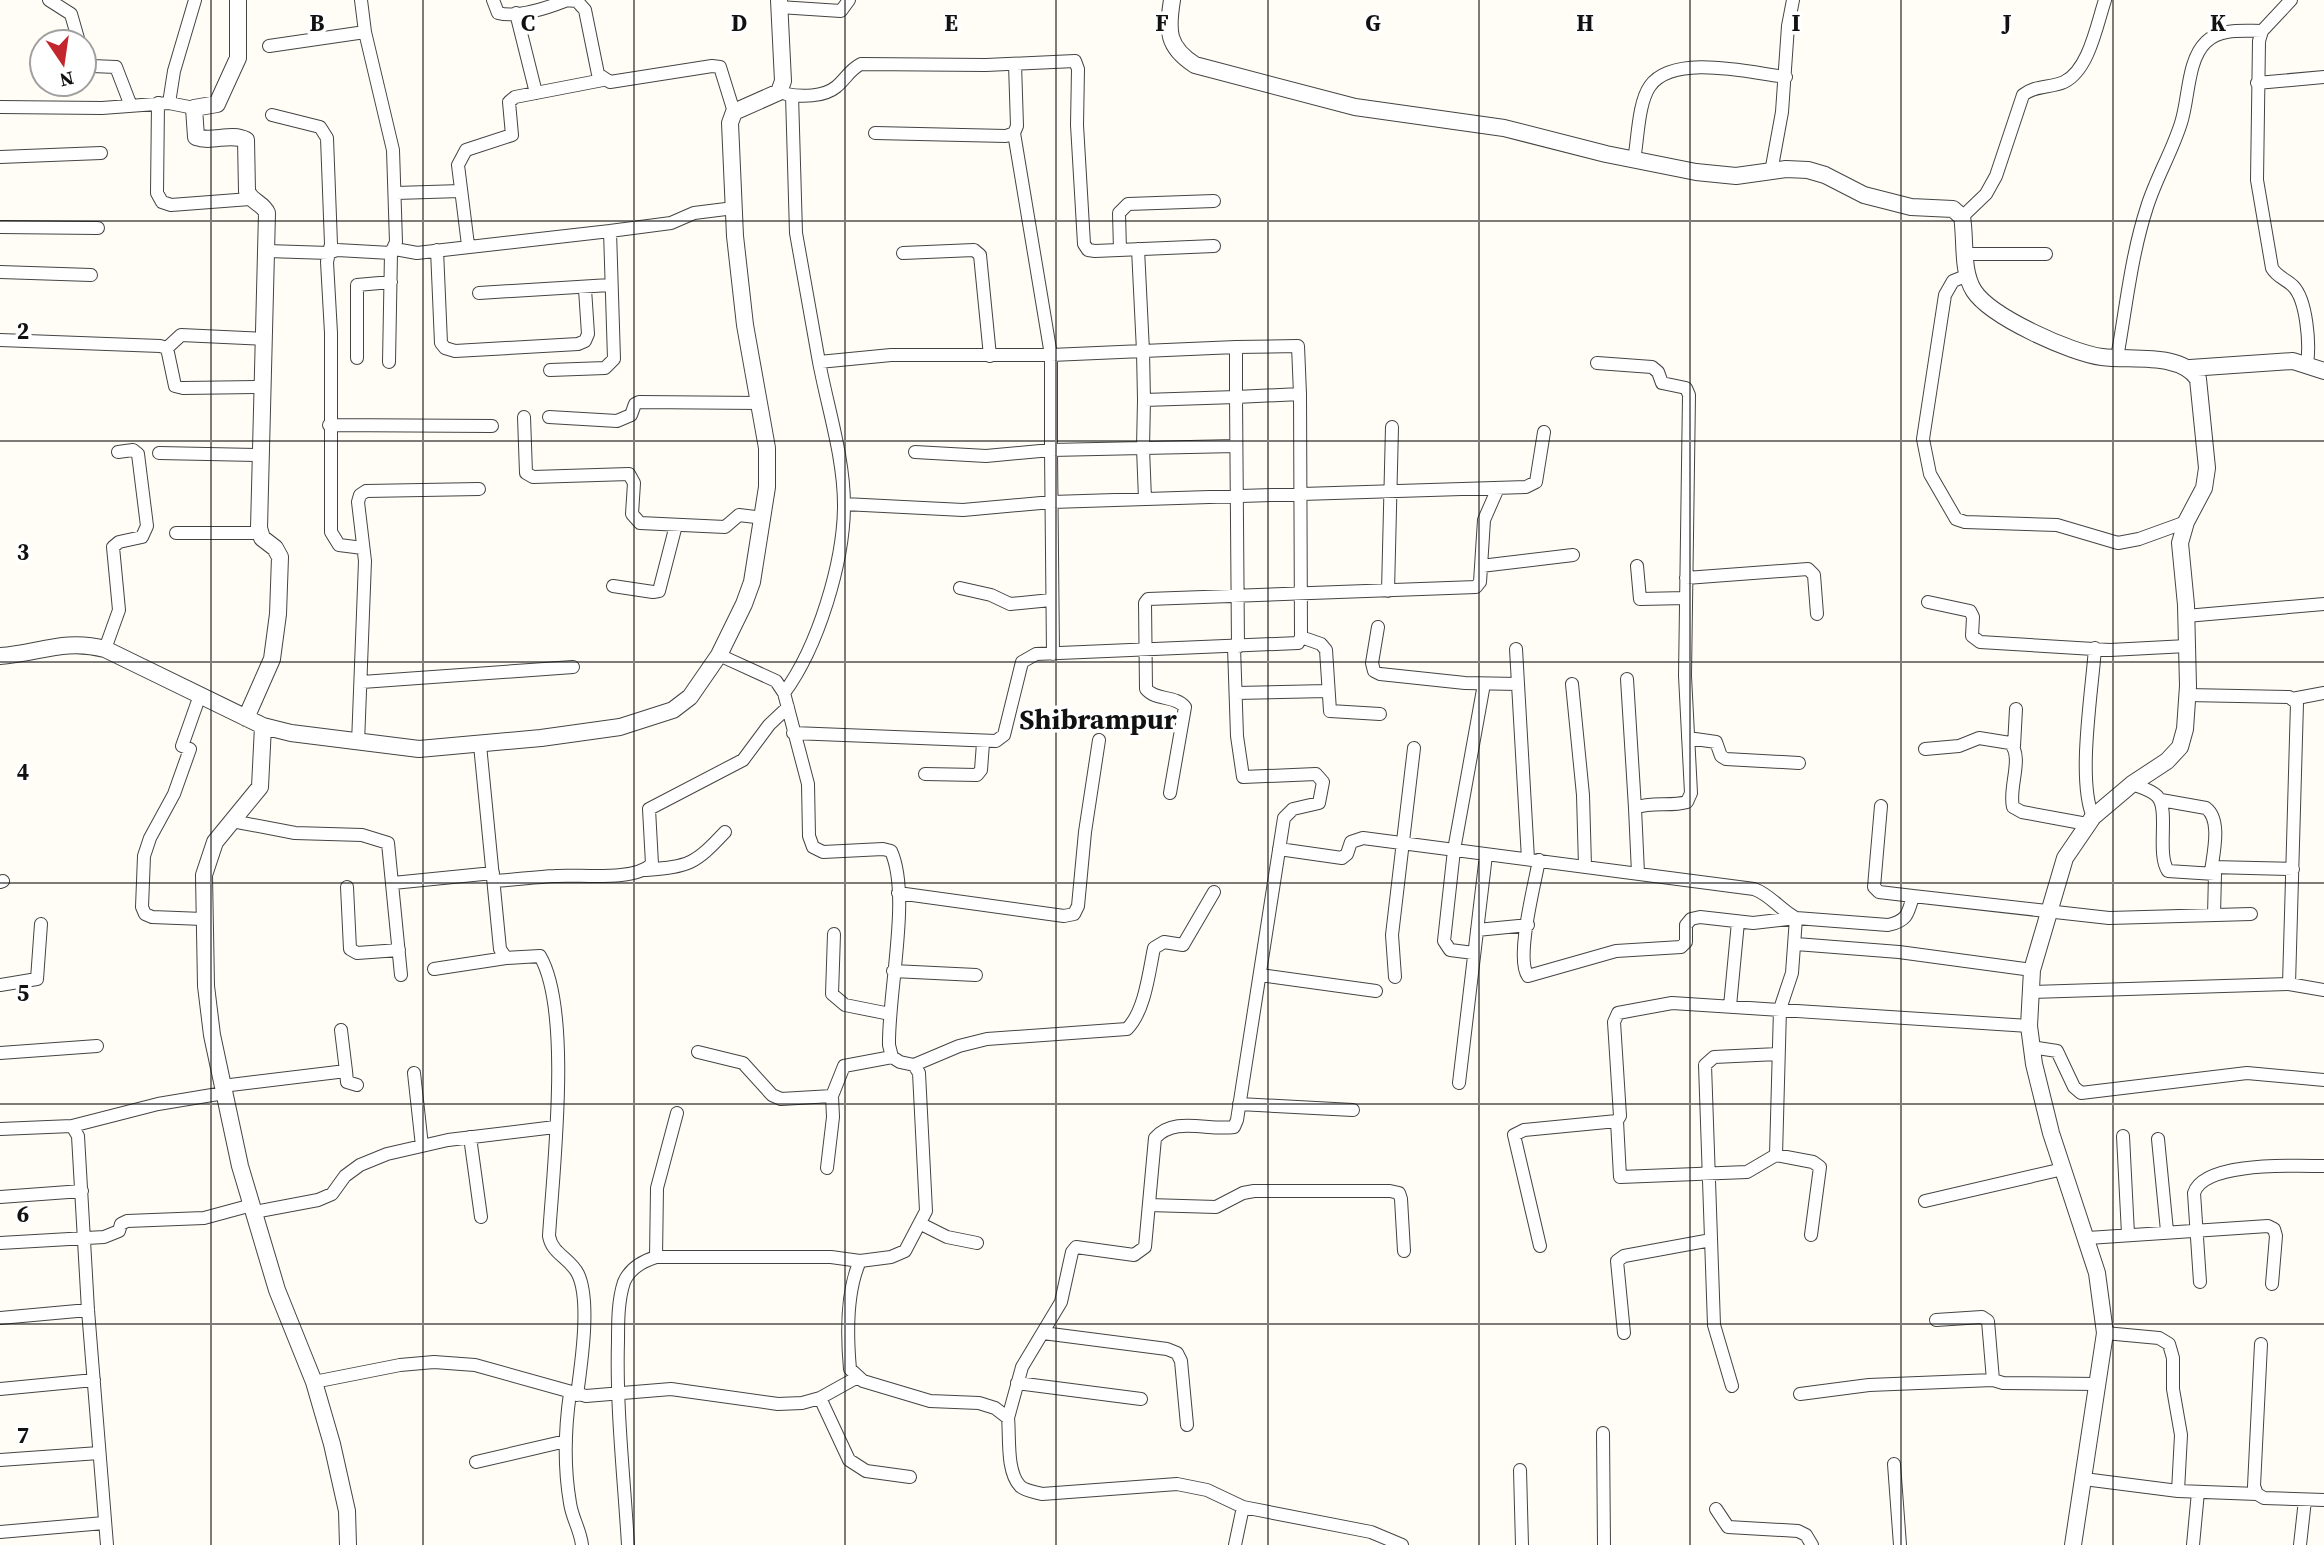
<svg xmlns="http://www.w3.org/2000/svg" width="2324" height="1545" font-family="'Source Serif 4',serif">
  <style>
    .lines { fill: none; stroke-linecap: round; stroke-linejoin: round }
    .minor-casing { stroke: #444; stroke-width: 14 }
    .tertiary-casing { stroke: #444; stroke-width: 18 }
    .minor { stroke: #fff; stroke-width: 12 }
    .tertiary { stroke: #fff; stroke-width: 16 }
    .grid { fill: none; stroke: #111; stroke-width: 2; stroke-opacity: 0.55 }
    .labels { text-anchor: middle; stroke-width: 7; stroke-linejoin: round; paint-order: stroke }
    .district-label { font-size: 28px; font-weight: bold; fill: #111; stroke: #fff }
    .grid-label { font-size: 23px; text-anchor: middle; font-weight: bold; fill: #111; stroke: #fff; stroke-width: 7; stroke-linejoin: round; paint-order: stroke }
  </style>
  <rect width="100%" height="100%" fill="#fffdf5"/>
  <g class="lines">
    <g class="minor-casing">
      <path id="minor" d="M49 0 71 14 79 42
        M361 0 365 32 393 150 396 242 391 253 337 250 329 253 327 262 331 333V532L339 545 363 548
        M493 0 498 13C517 18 547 8 565 1
        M564 0 577 1 585 10 598 74 610 82 712 66 720 67 734 112
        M2291 0 2262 31 2259 41 2257 180 2272 268C2277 277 2286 279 2293 286 2307 300 2310 345 2307 363
        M779 7 841 11 849 0
        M516 13 536 93
        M269 46 365 32
        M84 61 92 66 116 67 131 106
        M2257 83 2324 77
        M786 94C801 97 824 97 836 87 846 79 849 70 861 64L986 65 1075 61 1078 69 1077 125 1084 244 1088 250 1095 251 1214 246
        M792 95 796 233 819 362 891 355H1051L1143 351 1144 400 1236 397 1238 647
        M158 103 157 193 162 202 171 205 250 199
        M169 103 174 71 195 0
        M0 107 102 108 169 103 194 108
        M875 133 1006 136 1014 133 1017 126 1015 64
        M1014 133 1051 355V450L1143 448 1144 400
        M0 157 101 153
        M1634 160C1638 139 1638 103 1650 86 1674 53 1751 73 1786 77
        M1771 172 1782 112 1788 26 1793 0
        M396 193 461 191
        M1962 217 1986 194 1996 176 2023 95C2035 85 2051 88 2064 82 2089 70 2097 24 2105 0
        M0 227 98 228
        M468 245 458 165 466 150 512 135 509 102 515 97 603 80
        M395 249 417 253 610 231
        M437 250 441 343 445 348 455 351 578 344 585 341 588 334 585 289
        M1120 250 1119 213 1128 204 1214 201
        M267 251 329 253 331 244 327 138 320 127 272 115
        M903 253 974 250 980 255 990 356
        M1965 254H2046
        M0 272 91 275
        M1968 275 1953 281 1945 295 1923 439 1930 474 1956 519 1965 522 2057 525 2118 543 2139 539 2186 522
        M479 293 610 285
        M0 340 160 346 167 348 175 386 183 388 263 387
        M1236 347 1298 346 1300 394
        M167 348 181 335 265 339
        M357 358V285L391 282
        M2117 358C2126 308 2131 256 2147 207 2156 178 2172 152 2181 123 2189 99 2187 60 2206 42 2220 28 2243 31 2262 31
        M389 362 391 253
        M1597 363 1652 367 1658 372 1662 383 1686 388 1689 395 1685 676 1691 793 1687 802C1670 807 1652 801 1635 808L1638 873
        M550 370 605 368 614 359 610 231 671 223 694 213 734 208
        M524 417 526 473 533 477 629 474 634 483 632 514 640 523 725 527 739 515 764 518
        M549 417 617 421 631 415 635 404 639 402 760 403
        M329 425 492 426
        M915 452 986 456 1051 450 1053 654
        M159 453 260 455
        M1145 499 1143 448 1236 446
        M844 504 963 510 1052 502 1526 487 1536 482 1544 432
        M176 533H260
        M1481 566 1573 555
        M1637 566 1640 599 1686 598
        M1686 578 1808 569 1814 575 1817 614
        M613 586 653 592 659 591 676 525
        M960 588 991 595 1010 604 1051 600
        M1388 591 1392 427
        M1928 602 1970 611 1973 617 1972 636 1980 642 2110 650 2187 646
        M2186 616 2324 604
        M1378 627 1372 663 1374 671 1380 674 1465 683 1518 684
        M1301 637 1321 644 1326 650 1330 711 1380 714
        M105 649 119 610 113 547 119 542 142 537 147 526 138 454 133 450 118 452
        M1516 649 1528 859
        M719 655 776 681 784 693 808 784 809 836 813 847 823 852 883 849 891 851C911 895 888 993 889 1045L892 1057 900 1062 914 1065 919 1073 926 1211 905 1251 891 1257 860 1261C846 1292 847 1336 850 1369L863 1381 930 1401 979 1403 995 1408 1008 1418C1010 1437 1006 1471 1020 1486 1025 1491 1035 1492 1042 1494L1177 1484 1207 1490 1243 1507
        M1627 679 1635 808
        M362 682 573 667
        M1572 684 1583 795 1585 866
        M784 693C818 647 844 562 844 505 844 458 828 409 819 362
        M1236 693 1327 691
        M200 695 182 746 190 749 174 794 150 838 144 856 142 907 145 914 152 917 203 919
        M2188 695 2289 697 2297 703 2289 984
        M2292 699 2324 693
        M793 733 996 741 1004 735 1022 662 1036 654 1298 643 1301 637 1300 394 1236 397V347L1143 351 1138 249
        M1688 738 1716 742 1721 756 1726 759 1799 763
        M358 743 365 561 358 502 360 495 366 491 479 489
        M480 745 500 949 506 958 540 956C572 1011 553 1170 549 1236 552 1254 570 1258 578 1274 591 1301 581 1365 577 1395
        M2014 746 2016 709
        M1925 749 1959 746 1979 738 2010 743C2024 757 2008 788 2013 807L2022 812 2087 824
        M925 774 977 775 981 770 983 743
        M2132 784C2140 787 2151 790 2157 796 2170 809 2156 853 2168 871L2215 874 2214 915
        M1170 793 1185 707C1175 695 1156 701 1146 689L1145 603 1148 599 1476 587 1480 582 1484 520 1498 488
        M2161 800 2206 808C2222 820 2213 854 2211 872
        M1881 806 1874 887 1879 892 1913 896
        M2093 817C2077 780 2092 692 2095 648
        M232 821 295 833 362 835 388 843 401 975
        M1279 849 1342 858 1347 854 1351 842 1363 838 1754 889C1771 895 1780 910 1796 918L1888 925C1907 921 1908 914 1913 896L2109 918 2251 914
        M1539 860C1535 883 1515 959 1528 976L1616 951 1681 947 1686 942V925L1691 919 1700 917 1753 923 1796 918 1792 973 1780 1009 1776 1155 1747 1172 1620 1177 1617 1121
        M2212 867 2293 869
        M646 870C690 866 694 865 725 832
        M494 881C514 880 534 877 555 876 581 874 633 882 652 864L649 809 743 760 769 725 788 707
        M0 882 3 881
        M393 883 493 873
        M347 887 350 949 357 953 399 950
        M898 893 1064 916 1074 914 1078 906 1085 832 1099 740
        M1477 930 1528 925
        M834 934 832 994 845 1005 890 1014
        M1796 944 1899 952 2032 970
        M1474 953 1450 950 1444 941 1454 850 1484 684
        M434 969 506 958
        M893 971 976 975
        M1260 975 1376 991
        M1395 977 1392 935 1414 748
        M0 985 37 979 41 924
        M2029 992 2289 984 2324 990
        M1730 1006 1738 922
        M341 1030 346 1071
        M2031 1047 2057 1051 2074 1087 2081 1093 2247 1073 2324 1080
        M698 1052 743 1063 772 1095 781 1099 832 1096 844 1066 892 1057
        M0 1053 97 1046
        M914 1065 959 1046 987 1039 1127 1029C1145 1011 1149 972 1154 948L1164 942 1183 945 1214 892
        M414 1073 422 1146
        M1459 1083 1486 855
        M222 1086 346 1071 347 1082 357 1085
        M1239 1104 1353 1110
        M72 1126 158 1104 224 1093
        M0 1129 72 1126 78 1136 88 1310 107 1545
        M2123 1136 2128 1234
        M470 1137 481 1217
        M2158 1139 2167 1231
        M1776 1155 1813 1162 1820 1167 1811 1235
        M827 1168 833 1117 832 1096
        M0 1197 82 1191
        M1925 1201 2063 1169
        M1149 1205 1216 1207 1243 1193 1254 1191H1390L1399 1193 1401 1199 1404 1251
        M254 1212 318 1200 332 1194 345 1176 360 1165 387 1154 448 1140 555 1127
        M921 1224 947 1237 977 1243
        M2088 1238 2268 1226 2274 1229 2276 1236 2272 1284
        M0 1243 104 1237 119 1231 121 1224 127 1221 204 1218 252 1205
        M1540 1246 1514 1135 1524 1130 1617 1121 1620 1116 1614 1022 1618 1013 1672 1003 2029 1026
        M656 1257 657 1188 677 1113
        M2200 1282 2194 1193C2204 1161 2295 1166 2324 1166
        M0 1318 88 1310
        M1936 1320 1982 1317 1988 1321 1993 1380 2003 1383 2096 1384
        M1043 1333 1167 1349 1177 1353 1181 1361 1187 1425
        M1624 1333 1617 1261 1624 1256 1711 1240
        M2105 1333 2159 1338 2169 1344 2173 1358V1389L2181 1435 2178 1491
        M2261 1344 2254 1486 2257 1494 2264 1498 2324 1500
        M314 1382 400 1365 434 1362 475 1365 586 1396 671 1389 778 1404 802 1403 820 1398 856 1378
        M1017 1383 1141 1399
        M1732 1386 1714 1325 1705 1065 1714 1057 1778 1054
        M0 1389 94 1380
        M570 1393C565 1428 564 1468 570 1503 572 1518 580 1529 582 1545
        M1800 1394 1869 1385 1993 1380
        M820 1398 849 1460 866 1471 910 1477
        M1008 1418 1022 1367 1061 1302 1072 1252 1076 1247 1134 1255 1145 1247 1155 1138C1175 1116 1207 1131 1234 1127L1237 1120 1284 818 1293 809 1319 803 1323 782 1316 774 1243 777 1237 736 1234 647
        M1603 1433 1604 1545
        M0 1460 99 1453
        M476 1462 566 1441
        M1894 1464 1900 1545
        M1520 1470 1522 1545
        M2084 1479 2178 1491 2257 1494
        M1716 1509 1728 1527 1798 1531 1806 1535 1812 1545
        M0 1532 104 1523
        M628 1545C624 1477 616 1409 618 1341 618 1322 618 1300 624 1282 630 1268 643 1261 656 1257H831L860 1261
        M1235 1545 1243 1507 1371 1532 1402 1545
        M2193 1545 2198 1492
        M2300 1545 2305 1500"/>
    </g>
    <g class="tertiary-casing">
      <path id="tertiary" d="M238 0V58L217 104 194 108 196 137C212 143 231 132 246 140L247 191C251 202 263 203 267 213L259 528 262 538 275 548 280 557 278 614 272 659 246 718
        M1172 0C1167 31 1167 47 1195 65L1355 107 1504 128 1606 154 1696 172 1736 176 1786 169 1808 170 1825 175 1864 195 1911 207 1953 209 1962 217C1966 239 1961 271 1974 291 1991 317 2071 353 2102 357 2131 361 2180 352 2198 379L2207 468 2204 488 2186 522 2180 543 2186 605 2188 686 2185 729 2180 747 2167 761 2132 784 2093 817 2065 858 2032 970 2029 1026 2034 1064 2051 1133 2097 1273 2105 1333 2073 1545
        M2190 368 2293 361 2324 371
        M0 656C37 654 64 638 105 649L263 726 291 733 419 749 541 738 620 727 673 710 690 697 719 655 744 604 752 582 767 487V448L745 325 735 236 730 123 734 112 779 92 783 81 779 0
        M263 726 260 787 215 842 204 875 206 986 212 1035 240 1166 277 1290 314 1382 332 1444 347 1511 348 1545"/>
    </g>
    <use href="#minor" class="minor"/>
    <use href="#tertiary" class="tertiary"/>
  </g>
  <path class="grid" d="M211 0V1545M423 0V1545M634 0V1545M845 0V1545M1056 0V1545M1268 0V1545M1479 0V1545M1690 0V1545M1901 0V1545M2113 0V1545M0 221H2324M0 441H2324M0 662H2324M0 883H2324M0 1104H2324M0 1324H2324"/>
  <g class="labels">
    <g class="district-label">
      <text x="1098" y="729">Shibrampur</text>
    </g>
  </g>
  <g class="grid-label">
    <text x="317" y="31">B</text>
    <text x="528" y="31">C</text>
    <text x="739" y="31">D</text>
    <text x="951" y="31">E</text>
    <text x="1162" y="31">F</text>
    <text x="1373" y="31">G</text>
    <text x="1585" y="31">H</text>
    <text x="1796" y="31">I</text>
    <text x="2007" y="31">J</text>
    <text x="2218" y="31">K</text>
    <text x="23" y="339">2</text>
    <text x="23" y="560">3</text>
    <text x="23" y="780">4</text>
    <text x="23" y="1001">5</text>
    <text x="23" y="1222">6</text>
    <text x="23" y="1443">7</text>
  </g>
  <g transform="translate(63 63) rotate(167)"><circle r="33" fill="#ffffff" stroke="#a0a0a0" stroke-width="2"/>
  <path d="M0-5L12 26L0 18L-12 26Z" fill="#c4262e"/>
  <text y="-10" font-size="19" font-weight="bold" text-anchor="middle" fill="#111111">N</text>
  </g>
</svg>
